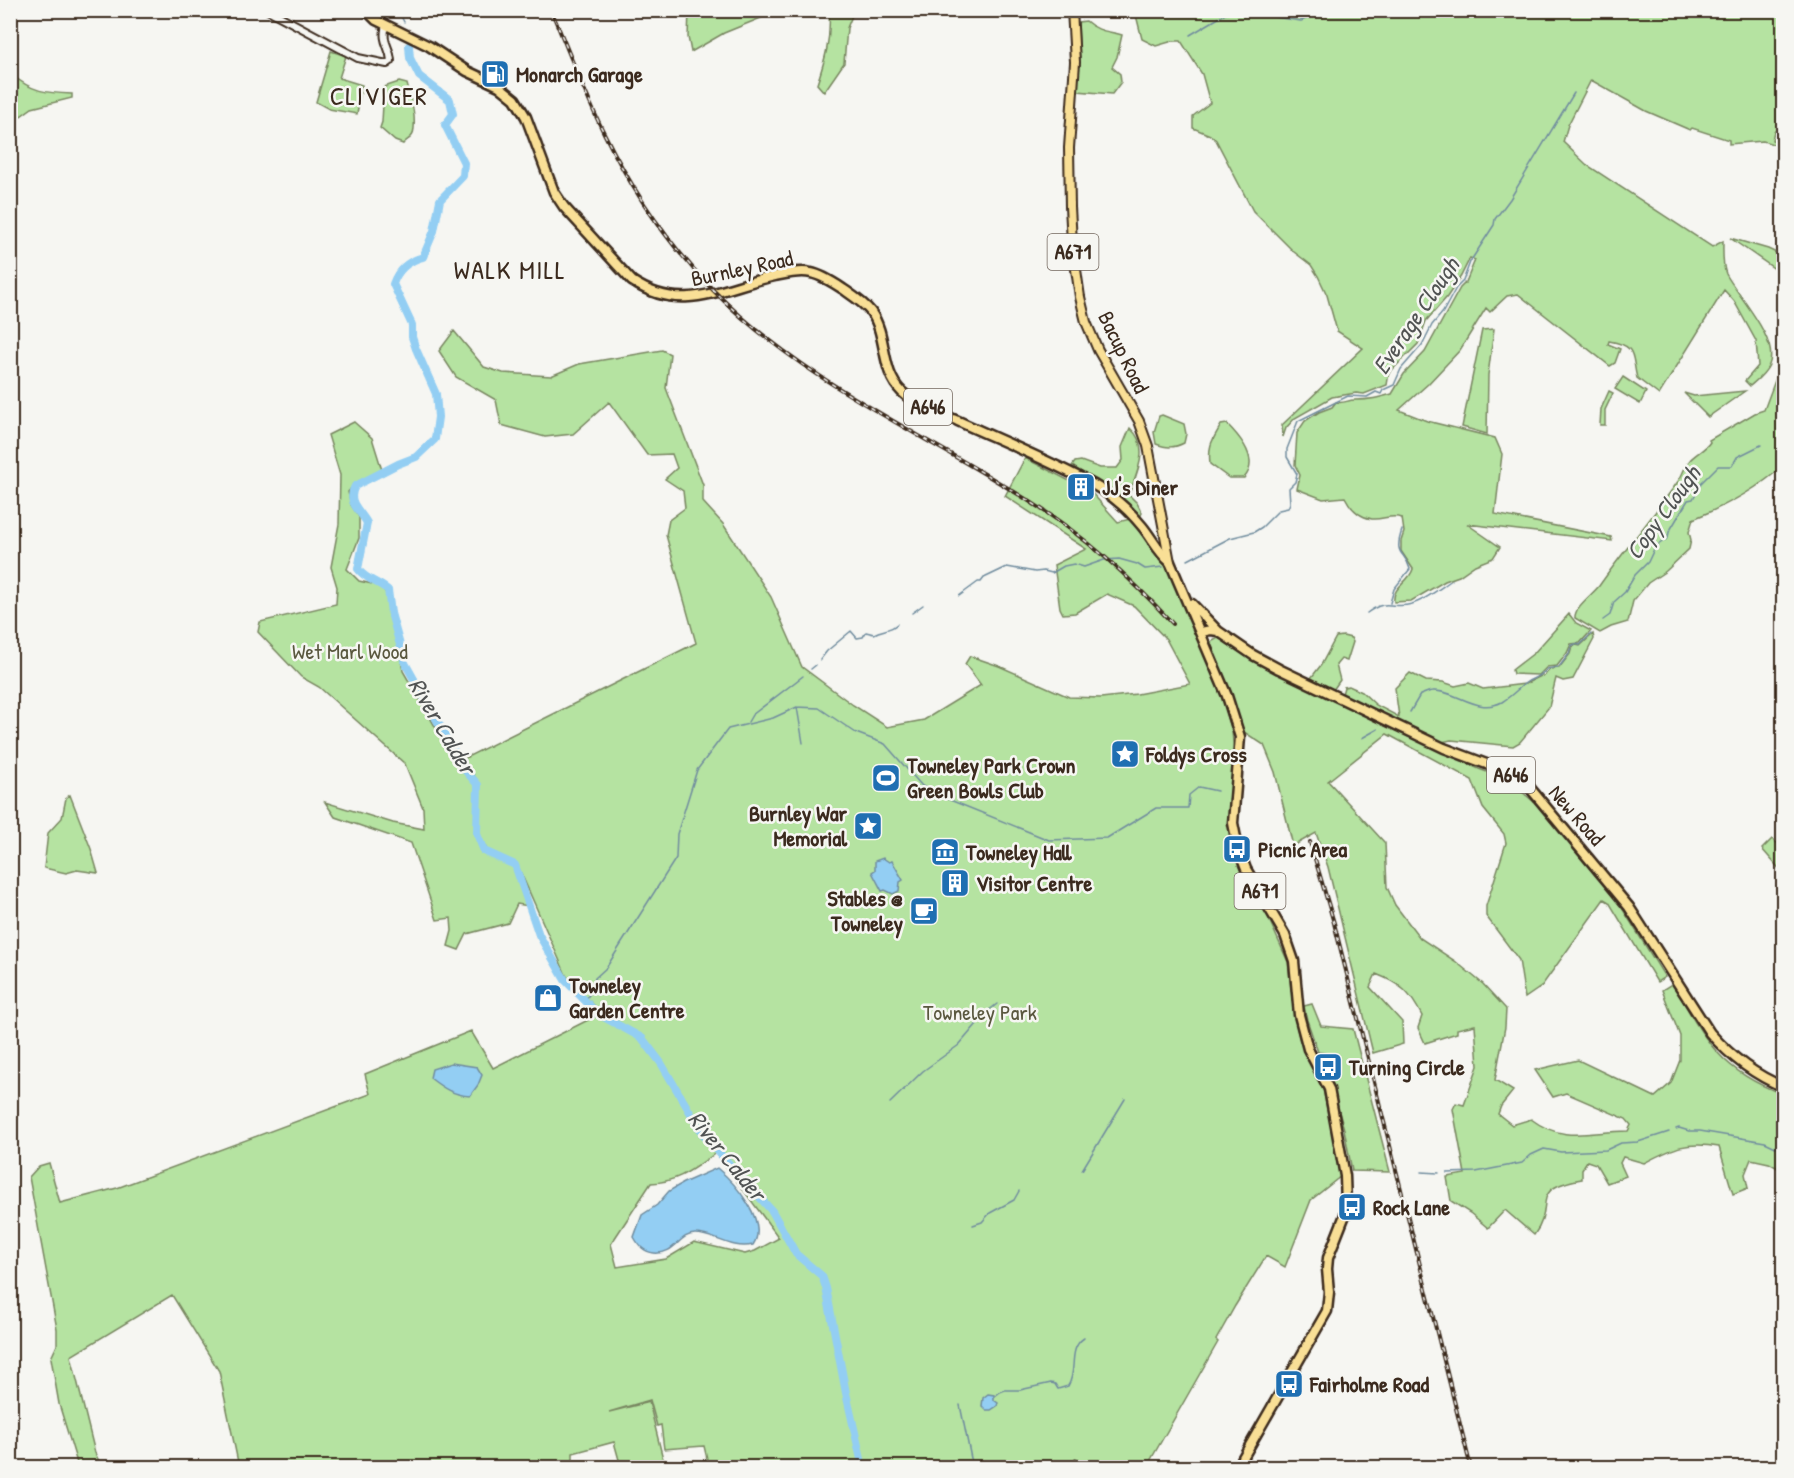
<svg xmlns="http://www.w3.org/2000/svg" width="1794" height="1478" font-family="'Patrick Hand',sans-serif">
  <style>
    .green { fill: #b5e3a1; stroke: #788660; stroke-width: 1.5; fill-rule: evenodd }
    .water { fill: #93cef3; stroke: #708c9e; stroke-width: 1.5 }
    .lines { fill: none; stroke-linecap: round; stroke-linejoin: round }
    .stream { stroke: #708c9e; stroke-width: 1.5 }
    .river { stroke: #93cef3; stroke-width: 8 }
    .tertiary-casing { stroke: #3b2a1e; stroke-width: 10 }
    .primary-casing { stroke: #3b2a1e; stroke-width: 12 }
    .trunk-casing { stroke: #3b2a1e; stroke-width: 13 }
    .tertiary { stroke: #f6f6f2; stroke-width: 6 }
    .primary { stroke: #f9df96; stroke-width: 8 }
    .trunk { stroke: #f9df96; stroke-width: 8 }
    .rail-casing { stroke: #3b2a1e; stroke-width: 4 }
    .rail { stroke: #f6f6f2; stroke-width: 1.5; stroke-dasharray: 4.5; stroke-linecap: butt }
    .labels { text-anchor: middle; stroke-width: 5; stroke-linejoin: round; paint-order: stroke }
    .shield { fill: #f6f6f2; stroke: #73675e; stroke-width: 1.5 }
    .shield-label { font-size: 21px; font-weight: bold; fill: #3b2a1e }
    .poi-label { font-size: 22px; font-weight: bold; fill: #3b2a1e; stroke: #f6f6f2; text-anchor: start }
    .street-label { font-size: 22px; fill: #3b2a1e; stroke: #f6f6f2 }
    .park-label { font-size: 22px; fill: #5a583f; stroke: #f6f6f2 }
    .water-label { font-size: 24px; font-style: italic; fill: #515353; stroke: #f6f6f2 }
    .quarter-label { font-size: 26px; letter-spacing: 1.5px; fill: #3b2a1e; stroke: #f6f6f2 }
  </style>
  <rect width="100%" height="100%" fill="#f6f6f2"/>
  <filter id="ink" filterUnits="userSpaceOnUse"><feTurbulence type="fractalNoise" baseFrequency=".0167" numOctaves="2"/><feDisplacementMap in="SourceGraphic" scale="12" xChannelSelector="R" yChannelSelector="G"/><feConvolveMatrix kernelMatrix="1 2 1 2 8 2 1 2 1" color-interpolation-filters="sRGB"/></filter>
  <g filter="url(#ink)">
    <path class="green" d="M730 10H807V11L773 13 724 33 691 52 688 37 689 11H711L713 14 720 15Z
      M813 11H854L847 28 844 63 824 92 817 84C825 60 831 39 829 13Z
      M1135 11H1783V132L1774 131 1772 140 1783 143V147L1763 141 1729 144V140L1692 128 1690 130 1646 111 1591 80 1568 125 1563 142 1587 165 1712 247 1723 241C1723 252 1722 264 1726 274 1737 295 1780 340 1769 365 1765 374 1757 380 1750 386L1745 381 1758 366 1756 341 1734 301 1724 290 1659 395 1637 378C1631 355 1638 346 1609 341L1608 344 1620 349 1615 363 1610 366 1518 294 1507 296 1490 312 1486 308 1460 350 1428 384 1399 410 1427 421 1495 438 1502 454 1495 514 1611 537 1612 541 1467 524 1500 547 1493 558 1475 565 1459 576 1445 581 1411 601 1394 602C1392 586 1409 583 1413 569L1401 551V541L1404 532 1402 518C1391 514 1383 520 1372 519 1359 517 1350 507 1345 497L1323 499 1297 489 1300 475 1295 465 1297 433 1305 421 1319 412 1332 407 1336 402C1344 404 1347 400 1355 400 1370 400 1378 398 1392 394L1404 374 1425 352 1460 288 1466 282 1475 260 1470 258 1461 276 1447 297 1426 321 1418 344 1389 373 1387 385 1364 394 1356 393 1332 397 1295 418 1286 428 1283 437 1282 425 1363 348 1337 331 1327 295 1318 276 1311 265 1294 252 1253 211 1216 140 1210 135 1193 128V116L1210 103 1202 74 1181 41H1173L1156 46 1142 39Z
      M1086 21C1098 32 1108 31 1122 35L1117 57 1112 67 1120 74 1121 82 1112 94 1077 91 1080 64 1078 22Z
      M331 51 346 56 339 78 362 85 357 114 329 109 316 102Z
      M11 74C32 92 46 93 72 94V98L32 108 11 123Z
      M399 82 407 84C411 99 417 118 413 134 412 138 406 140 403 144L395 141 380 128 382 122 384 87Z
      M1730 238 1768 249 1783 256V272L1775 269Z
      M1494 329 1488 375 1487 434 1462 427 1482 330Z
      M454 331 484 367 503 373 551 376 579 364 662 350 670 354 666 388 703 485V502L723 524 771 597 802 667 853 705 887 727 924 720 981 685 965 664 970 656 999 666 1069 697 1101 698 1137 694 1190 684 1166 639 1134 606 1107 594 1075 613 1063 614 1060 608 1054 565 1086 549 1005 496 1025 458 1091 492 1118 522 1130 519 1170 572 1222 696 1232 731 1235 766 1228 825 1233 852 1241 872 1267 915 1288 962 1294 1016 1300 1041 1323 1089 1341 1176 1311 1200 1285 1267 1266 1256 1235 1306 1216 1340 1218 1342 1146 1468 1093 1467 1076 1458 1068 1468 709 1467 704 1446 664 1449 661 1425 657 1426 650 1400 609 1412 649 1402 665 1467H621L614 1442 573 1453V1467H239L219 1371 172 1295 71 1356 95 1453 102 1467H65L77 1463 59 1404 51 1358 57 1345V1329L29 1177 39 1166 49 1163 60 1203 117 1188 370 1094 365 1074 471 1031 493 1068 602 1013 572 984 566 975 517 864 487 850 479 834V783L463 759 696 643 666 535 669 520 685 508 683 491 665 479 677 468 672 454 647 455 609 402 573 434 545 437 501 425 496 400 456 377 439 351ZM716 1153 779 1238 755 1251 745 1254 694 1242 666 1259 617 1267 611 1244 651 1183C679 1182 694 1168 716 1153Z
      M1783 359V466C1757 489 1726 506 1693 519L1689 532 1691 540 1689 549 1666 571 1648 583 1633 601 1628 622 1611 627 1600 633 1575 618C1574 607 1592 595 1599 586 1624 550 1654 516 1679 480 1683 474 1685 465 1690 460 1696 453 1705 450 1710 442L1709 440 1755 413 1764 410Z
      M1623 377 1646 392 1640 404 1615 389Z
      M1609 391 1613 393 1605 410V425H1600L1601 409Z
      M1745 391 1708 417 1684 393 1694 396Z
      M1162 415 1184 424 1186 434 1184 443C1174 448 1167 448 1156 444L1154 432 1159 416Z
      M354 422 372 438 382 470 355 483 348 492 351 505 359 517V538L347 569 359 581 381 586 388 596 403 671 458 766 476 786 475 835 483 853 514 867 529 906 517 904 508 923 467 934 459 950 448 946 452 931 451 918 437 920 411 843 335 817 325 802 393 823 424 829 423 808 405 764 319 687 301 677 258 632 260 622 336 604 337 587 331 567 339 524 340 475 328 435Z
      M1227 424C1240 437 1260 461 1244 478H1229L1210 464C1208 445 1212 441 1221 425Z
      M1130 428C1151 447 1137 472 1129 495L1137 503 1142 513 1140 517 1124 500 1072 466 1075 462 1081 461 1100 468H1117L1123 460 1122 447Z
      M1569 614 1576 623 1591 631 1580 643 1571 644 1567 653 1557 666 1547 667 1539 675 1513 674 1512 670 1534 653Z
      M1593 634 1594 639 1573 679 1563 681 1556 678 1549 707 1520 742 1513 746 1451 740 1442 742 1342 694 1344 687 1349 686 1362 692 1376 705 1399 717 1395 688 1410 673 1426 681 1443 682 1455 686 1469 683 1483 689 1525 684 1541 676H1544L1550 669 1559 668 1570 654 1572 647 1576 645 1580 646Z
      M1343 636 1351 638 1353 642 1347 661 1341 659 1336 665 1340 680 1333 690 1311 678 1321 665 1336 637Z
      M1218 638 1373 720 1479 769 1508 780 1534 802 1610 893 1622 908 1665 977 1657 982 1609 902 1604 899 1541 987 1525 998 1519 960 1486 916V906L1506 843 1504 834 1483 808 1472 780 1387 734 1328 781 1385 843 1387 887 1395 905 1420 938 1455 961 1483 984 1506 1009 1505 1027 1495 1080 1513 1091 1501 1106 1498 1114 1512 1125 1531 1119C1564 1144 1590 1131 1628 1131L1631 1125 1626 1119 1566 1093 1553 1097 1535 1070 1578 1060 1655 1097 1671 1083 1680 1060V1036L1662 990 1673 983C1703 1038 1721 1072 1783 1094V1171L1769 1163 1751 1159 1745 1174 1748 1188 1733 1194 1719 1147C1685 1141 1673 1148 1644 1163L1623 1157 1620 1163 1626 1176 1607 1183 1596 1164 1587 1161 1582 1169V1179C1526 1189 1557 1205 1534 1235L1505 1210 1488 1228 1470 1213 1451 1201 1447 1177 1465 1174 1453 1109 1456 1103 1464 1105 1478 1066 1475 1025 1457 1029V1033L1425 1043 1418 1028 1422 1016C1410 992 1401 984 1376 974L1370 987 1402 1022 1403 1044 1373 1053 1328 867 1316 833 1293 846 1275 772 1264 745 1244 732 1225 678 1211 648V642Z
      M70 795 91 849 98 873 77 870 66 873 44 868 48 833 62 818 66 798Z
      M1772 839 1783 848V873L1762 849Z
      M1312 1004 1321 1026 1353 1029 1390 1172 1352 1171 1344 1129 1328 1075 1329 1059 1325 1053 1318 1052 1307 1020 1304 1006Z"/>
    <path class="water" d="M883 858 889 862 892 861 903 880 900 882 899 891 893 894 885 890 882 891 872 872 875 870V861Z
      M451 1063 477 1067 482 1075 478 1085 470 1096C453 1095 443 1088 430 1078L432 1069Z
      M717 1168C735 1183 769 1222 753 1245 730 1250 715 1234 695 1234 679 1234 675 1255 654 1253 644 1252 639 1246 634 1237L642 1215 657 1205 669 1191 683 1183Z
      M988 1394 994 1395V1400L998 1403 997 1406 991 1410H986L982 1406 983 1398Z"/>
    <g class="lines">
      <path class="stream" d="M398 10 404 22
        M1254 10 1268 16 1301 21 1320 13 1353 11
        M1190 35 1227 13 1238 10
        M1188 560 1230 538 1254 532 1262 527 1279 510 1288 508 1290 503 1289 488 1295 482 1297 474 1287 457V449L1298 421 1348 396 1367 397 1376 392 1381 394 1383 390 1394 385 1401 369 1422 345 1432 325 1443 312 1456 288 1463 281 1470 262 1494 225 1495 219 1510 199 1574 93
        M959 596 978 582H981L984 578 1007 567 1035 572 1044 571 1052 573 1064 566 1074 564 1084 567 1104 560 1119 559 1137 564 1145 569 1163 567
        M1390 603 1394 589 1410 569C1405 550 1393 557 1402 530
        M912 613 923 605
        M1367 613C1388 597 1391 610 1412 604 1426 600 1440 588 1452 580
        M1603 620 1610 615 1614 602 1625 592 1635 575 1648 562 1655 547 1668 538 1669 532 1688 500 1693 499 1701 483 1718 466H1732L1737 457 1761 445
        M820 660 827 651 851 631 857 638 863 637 866 632 874 634C882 629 890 631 897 624
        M811 669 816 665
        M797 707 819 708 856 733 885 744 922 786 940 796 1049 840 1107 838 1156 808H1188L1189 795 1199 787 1217 791
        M1410 712 1420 695C1424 694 1429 691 1433 691 1456 690 1477 715 1502 702 1510 697 1517 690 1524 684 1532 677 1541 678 1547 669L1559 667 1569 654 1571 646 1575 644 1580 645 1591 634
        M748 722 752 715 803 676
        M1362 738 1378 729
        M585 1001 593 988 595 978 606 968 676 858 677 834 697 770 728 729 773 718 797 707 803 743
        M890 1103 923 1071 959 1045 988 1011 997 1004
        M1676 1129 1679 1128 1689 1131H1700L1765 1142 1784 1151
        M1082 1170 1125 1099
        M1421 1172 1439 1173
        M1447 1173 1476 1172 1522 1163 1531 1155 1544 1149 1561 1152 1606 1150 1621 1143 1638 1142 1669 1132
        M973 1225 982 1222 990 1213 1014 1200 1019 1191
        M994 1397 1000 1392 1005 1390H1020L1051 1383 1055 1384 1058 1389 1068 1386C1078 1371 1067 1349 1084 1338
        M960 1405 973 1468"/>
      <path class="river" d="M409 46 410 58 419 76 450 100 453 114 445 125 464 163 463 176 440 200 434 231 423 257C408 261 398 269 393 284L412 325V337L416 349 436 394 438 417 435 439 416 457 398 464 355 486C346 502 360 510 367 523L358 569C366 580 377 581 388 590L391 613 405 663 464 769 478 785 477 834 484 851 515 865 539 935 565 980 598 1014 642 1038 661 1063 704 1136 772 1211 796 1254 822 1276 826 1288 846 1393 863 1468"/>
      <g class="tertiary-casing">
        <path id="tertiary" d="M268 10 358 58 387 64 391 61C390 45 381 43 386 25"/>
      </g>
      <g class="primary-casing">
        <path id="primary" d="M1072 10 1075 62 1069 148 1070 207 1072 242 1080 297 1086 322 1098 350 1139 421 1148 446 1170 562"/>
      </g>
      <g class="trunk-casing">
        <path id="trunk" d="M366 10 376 20 429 46 467 71 499 86 515 99 526 117 554 192 564 207 632 281C683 315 722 287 775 276 785 274 800 270 811 273 822 275 834 283 843 289 853 296 864 303 871 312 888 336 880 371 902 392 917 406 940 413 958 421 1004 442 1051 461 1094 485 1112 495 1129 510 1142 526 1152 538 1158 552 1170 562L1227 696 1240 737 1233 823 1238 848 1246 869 1285 935 1294 961 1299 1015 1308 1049 1329 1089 1345 1176 1346 1206 1345 1215 1328 1258 1327 1269 1329 1292 1327 1311 1237 1468
          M1192 604 1218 631
          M1201 632 1211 630 1218 631 1253 655 1279 669 1444 748 1505 771 1530 788 1629 907 1710 1033C1731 1057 1754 1075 1784 1087"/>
      </g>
      <use href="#tertiary" class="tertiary"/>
      <use href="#primary" class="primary"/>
      <use href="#trunk" class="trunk"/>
      <g class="rail-casing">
        <path id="rail" d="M551 10C569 52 585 95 605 135 633 192 669 245 713 290 803 382 923 433 1029 501 1086 537 1127 574 1173 624
          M1310 842 1334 923 1471 1468"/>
      </g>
      <use href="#rail" class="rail"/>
    </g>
  </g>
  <defs>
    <g id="fuel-square" transform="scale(1.5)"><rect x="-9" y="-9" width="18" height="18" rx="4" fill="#1f6fb2" stroke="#f6f6f2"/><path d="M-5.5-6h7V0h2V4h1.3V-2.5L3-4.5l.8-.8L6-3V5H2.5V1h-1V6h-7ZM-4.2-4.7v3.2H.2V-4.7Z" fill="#fff"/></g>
    <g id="building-square" transform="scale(1.5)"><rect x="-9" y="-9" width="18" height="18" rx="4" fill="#1f6fb2" stroke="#f6f6f2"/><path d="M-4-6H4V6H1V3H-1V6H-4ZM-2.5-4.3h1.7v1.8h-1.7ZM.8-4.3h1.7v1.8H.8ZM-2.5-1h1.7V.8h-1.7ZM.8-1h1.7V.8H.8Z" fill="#fff"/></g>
    <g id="sight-square" transform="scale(1.5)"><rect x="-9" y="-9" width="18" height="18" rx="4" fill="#1f6fb2" stroke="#f6f6f2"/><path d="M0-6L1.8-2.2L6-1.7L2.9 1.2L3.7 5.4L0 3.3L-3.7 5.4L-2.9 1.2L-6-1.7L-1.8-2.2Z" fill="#fff"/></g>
    <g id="stadium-square" transform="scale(1.5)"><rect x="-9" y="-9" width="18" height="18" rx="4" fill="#1f6fb2" stroke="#f6f6f2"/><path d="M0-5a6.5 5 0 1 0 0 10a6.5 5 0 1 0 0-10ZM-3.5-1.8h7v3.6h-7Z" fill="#fff"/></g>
    <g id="bus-square" transform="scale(1.5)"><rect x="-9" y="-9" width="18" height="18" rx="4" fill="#1f6fb2" stroke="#f6f6f2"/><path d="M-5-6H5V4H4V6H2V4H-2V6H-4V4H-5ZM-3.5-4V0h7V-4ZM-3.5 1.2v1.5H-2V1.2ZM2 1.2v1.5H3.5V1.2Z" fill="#fff"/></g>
    <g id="museum-square" transform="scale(1.5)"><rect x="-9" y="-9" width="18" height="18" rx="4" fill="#1f6fb2" stroke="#f6f6f2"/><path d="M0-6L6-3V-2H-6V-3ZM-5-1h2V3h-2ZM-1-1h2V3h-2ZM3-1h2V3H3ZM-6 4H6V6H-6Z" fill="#fff"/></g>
    <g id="cafe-square" transform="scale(1.5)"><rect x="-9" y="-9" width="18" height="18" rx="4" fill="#1f6fb2" stroke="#f6f6f2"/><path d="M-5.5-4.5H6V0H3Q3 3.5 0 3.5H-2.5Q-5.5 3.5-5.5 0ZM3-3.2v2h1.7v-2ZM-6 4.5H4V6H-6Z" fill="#fff"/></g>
    <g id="shop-square" transform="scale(1.5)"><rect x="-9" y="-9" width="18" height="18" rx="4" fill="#1f6fb2" stroke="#f6f6f2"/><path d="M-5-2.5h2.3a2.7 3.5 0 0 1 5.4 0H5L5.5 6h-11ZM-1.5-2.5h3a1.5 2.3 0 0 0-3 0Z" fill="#fff"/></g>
  </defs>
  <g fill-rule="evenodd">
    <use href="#fuel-square" x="495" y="74"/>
    <use href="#building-square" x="1081" y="487"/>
    <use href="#sight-square" x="1125" y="754"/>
    <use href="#stadium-square" x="886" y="778"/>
    <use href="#sight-square" x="868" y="826"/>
    <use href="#bus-square" x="1237" y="849"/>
    <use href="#museum-square" x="945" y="852"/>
    <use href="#building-square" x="955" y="883"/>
    <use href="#cafe-square" x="924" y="911"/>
    <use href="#shop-square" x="548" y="998"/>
    <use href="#bus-square" x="1328" y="1067"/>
    <use href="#bus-square" x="1352" y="1207"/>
    <use href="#bus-square" x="1289" y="1384"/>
  </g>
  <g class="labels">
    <g class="shield">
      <rect x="1047.5" y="234" width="51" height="36" rx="4.5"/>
      <rect x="904" y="389" width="48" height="36" rx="4.5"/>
      <rect x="1487" y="757" width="48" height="36" rx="4.5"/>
      <rect x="1234.5" y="873" width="51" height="36" rx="4.5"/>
    </g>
    <g class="shield-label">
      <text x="1073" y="259">A671</text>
      <text x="928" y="414">A646</text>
      <text x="1511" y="782">A646</text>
      <text x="1260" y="898">A671</text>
    </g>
    <g class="poi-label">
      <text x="516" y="82">Monarch Garage</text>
      <text x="1102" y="495">JJ's Diner</text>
      <text x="1146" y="762">Foldys Cross</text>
      <text x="907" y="773">Towneley Park Crown<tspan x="907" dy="25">Green Bowls Club</tspan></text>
      <text x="847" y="821" text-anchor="end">Burnley War<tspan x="847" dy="25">Memorial</tspan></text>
      <text x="1258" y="857">Picnic Area</text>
      <text x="966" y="860">Towneley Hall</text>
      <text x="976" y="891">Visitor Centre</text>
      <text x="903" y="906" text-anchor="end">Stables @<tspan x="903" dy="25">Towneley</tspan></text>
      <text x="569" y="993">Towneley<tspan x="569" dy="25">Garden Centre</tspan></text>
      <text x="1349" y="1075">Turning Circle</text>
      <text x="1373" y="1215">Rock Lane</text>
      <text x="1310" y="1392">Fairholme Road</text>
    </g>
    <g class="street-label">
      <text transform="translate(742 268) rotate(-12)" y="8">Burnley Road</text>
      <text transform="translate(1124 352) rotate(64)" y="8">Bacup Road</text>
      <text transform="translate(1577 815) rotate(49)" y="8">New Road</text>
    </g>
    <g class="park-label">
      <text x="350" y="659">Wet Marl Wood</text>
      <text x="980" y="1020">Towneley Park</text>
    </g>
    <g class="water-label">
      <text transform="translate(1416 316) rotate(-56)" y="8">Everage Clough</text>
      <text transform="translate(1663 513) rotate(-54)" y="8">Copy Clough</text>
      <text transform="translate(442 726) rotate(59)" y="8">River Calder</text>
      <text transform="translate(727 1156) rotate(51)" y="8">River Calder</text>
    </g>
    <g class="quarter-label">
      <text x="379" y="105">CLIVIGER</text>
      <text x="510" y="279">WALK MILL</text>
    </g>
  </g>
  <rect width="1794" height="1478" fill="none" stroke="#f6f6f2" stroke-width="36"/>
  <rect x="18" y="18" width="1758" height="1442" fill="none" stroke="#3b2a1e" stroke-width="2" filter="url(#ink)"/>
</svg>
